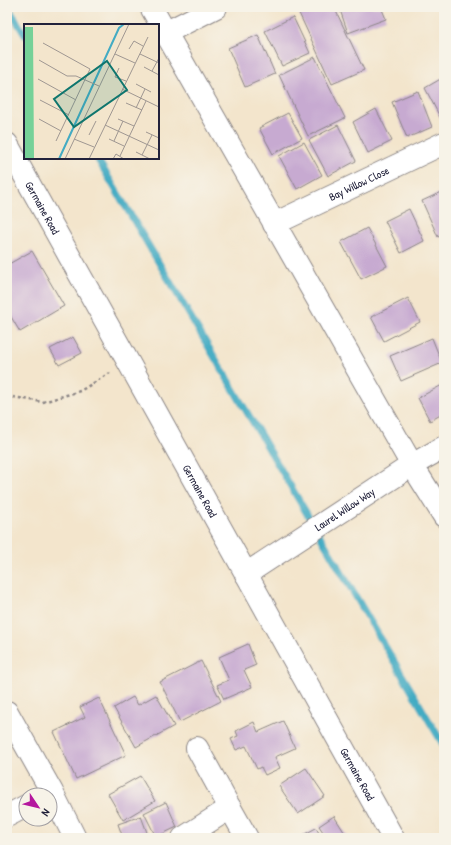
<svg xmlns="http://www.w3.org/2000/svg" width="451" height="845" font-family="'Patrick Hand',sans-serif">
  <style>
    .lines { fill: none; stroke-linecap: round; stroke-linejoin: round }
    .stream { stroke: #43abc3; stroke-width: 7 }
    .building { fill: #c7aad1 }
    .minor-casing { stroke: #8a8484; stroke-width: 24 }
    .path { stroke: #8a8484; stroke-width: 2.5; stroke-dasharray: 3 3; stroke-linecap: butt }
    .minor { stroke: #fff; stroke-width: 22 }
    .labels { text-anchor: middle; stroke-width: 3; stroke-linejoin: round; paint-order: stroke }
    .street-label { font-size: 11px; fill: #22223b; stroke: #f7f3e8 }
    .inset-river { fill: none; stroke: #43abc3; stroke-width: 2 }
    .inset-road { fill: none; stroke: #9f9792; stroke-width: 1 }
    .view { fill: #0f766e; fill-opacity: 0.15; stroke: #0f766e; stroke-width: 2 }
    .inset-edge { fill: none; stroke: #22223b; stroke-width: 2 }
  </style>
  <rect width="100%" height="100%" fill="#f7f3e8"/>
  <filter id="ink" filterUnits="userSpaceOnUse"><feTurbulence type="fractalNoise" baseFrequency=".025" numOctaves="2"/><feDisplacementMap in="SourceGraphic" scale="8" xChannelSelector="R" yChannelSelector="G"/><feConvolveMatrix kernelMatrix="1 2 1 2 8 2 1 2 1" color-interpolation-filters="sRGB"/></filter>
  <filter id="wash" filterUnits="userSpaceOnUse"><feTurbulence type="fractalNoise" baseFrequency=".012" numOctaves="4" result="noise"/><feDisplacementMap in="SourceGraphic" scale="16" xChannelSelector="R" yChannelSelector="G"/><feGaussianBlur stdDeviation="0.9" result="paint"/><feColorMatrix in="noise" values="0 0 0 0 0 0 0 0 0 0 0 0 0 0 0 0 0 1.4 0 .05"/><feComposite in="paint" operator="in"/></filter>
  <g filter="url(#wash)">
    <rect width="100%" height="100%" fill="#f3e5cc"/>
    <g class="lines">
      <path class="stream" d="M8 7 25 35
        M97 158 444 746"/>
    </g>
    <g id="blocks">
      <path class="building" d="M307 7H334L364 70 332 84 298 11Z
        M339 7H381L386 19 348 33Z
        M293 17 310 53 282 66 265 31Z
        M258 35 275 74 245 87 228 48Z
        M315 57 345 118 308 136 279 75Z
        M444 77V119L442 121 425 88Z
        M418 91 432 127 407 138 392 102Z
        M376 109 392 141 368 153 353 122Z
        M288 113 302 138 273 154 259 128Z
        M338 125 356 161 328 176 309 140Z
        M304 142 322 175 297 189 279 156Z
        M444 191V234L438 237 422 201Z
        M409 209 424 241 401 253 385 221Z
        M367 228 387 266 361 279 341 242Z
        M32 251 64 306 20 332 7 310V265Z
        M408 298 420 322 384 341 371 317Z
        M73 337 82 353 59 365 50 349Z
        M432 338 442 363 401 381 390 356Z
        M444 384V413L430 421 418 398Z
        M248 644 256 665 244 670 252 687 224 699 217 685 229 680 219 657Z
        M201 661 221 701 180 722 160 682Z
        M156 695 174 726 136 747 114 708 133 697 138 705Z
        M99 698 126 755 76 779 54 732 85 717 80 707Z
        M283 721 295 748 275 757 280 768 265 775 261 767 257 769 246 746 236 750 231 739 238 736 236 731 254 722 258 732Z
        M306 768 325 796 298 814 279 786Z
        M140 776 155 801 123 820 108 794Z
        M166 802 177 827 156 837 144 813Z
        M141 816 149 838H123L118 824Z
        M334 816 348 838H327L319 826Z
        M316 828 322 838H305L303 835Z"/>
    </g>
  </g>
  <g filter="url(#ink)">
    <use href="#blocks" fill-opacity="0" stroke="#8a8484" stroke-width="1"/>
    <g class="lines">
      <g class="minor-casing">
        <g id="minor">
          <path d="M151 7 412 465 444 516"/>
          <path d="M165 33 216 7"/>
          <path id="s1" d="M7 144 393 838"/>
          <path id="s2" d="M274 224 444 143"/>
          <path id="s3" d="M246 574 412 465 444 447"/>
          <path d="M7 712 52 792 75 838"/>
          <path d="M197 748 230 808"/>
          <path d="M7 816 26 806"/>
          <path d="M183 838 230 808 247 838"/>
        </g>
      </g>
      <path class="path" d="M7 396 43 402 80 391 110 373"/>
      <use href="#minor" class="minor"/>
    </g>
  </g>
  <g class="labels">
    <g class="street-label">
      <text dy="4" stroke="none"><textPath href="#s2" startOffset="94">Bay Willow Close</textPath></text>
      <text dy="4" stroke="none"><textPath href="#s1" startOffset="73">Germaine Road</textPath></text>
      <text dy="4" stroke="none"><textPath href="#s1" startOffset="397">Germaine Road</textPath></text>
      <text dy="4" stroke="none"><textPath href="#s3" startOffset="118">Laurel Willow Way</textPath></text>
      <text dy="4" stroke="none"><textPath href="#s1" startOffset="721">Germaine Road</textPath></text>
    </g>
  </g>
  <g transform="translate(24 24)">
    <rect width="135" height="135" fill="#f3e5cc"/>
    <path d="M0 3H9V6L10 135H0Z" fill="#76d198"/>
    <path class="inset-river" d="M35 135 95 4 100 0"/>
    <path class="inset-road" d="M19 19 66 45 32 117M105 25 110 17 119 22M91 30 111 39M116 30 135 39M15 36 43 52H52L75 62M120 43 135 51M95 44 91 53 102 57M128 47 135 34M14 55 52 76M112 60 127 68M98 65 135 83M16 76 45 91M102 79 118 86M112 84 121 65M15 95 37 107M94 95 110 102M81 101 135 126M122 108 135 114M65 111 72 97M50 115 70 123M85 115 100 122M90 117 99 97M112 128 126 135M118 131 128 111M96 132 122 77M41 135 105 0M65 135 124 13M89 135 92 130 100 135"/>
    <path class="view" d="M83 37 103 66 50 103 30 75Z"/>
    <rect width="135" height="135" class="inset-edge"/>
  </g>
  <rect width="451" height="845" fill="none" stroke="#f7f3e8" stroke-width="24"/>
  <g transform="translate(38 807) rotate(125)"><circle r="19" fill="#f7f3e8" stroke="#a29fa3"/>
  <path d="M0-3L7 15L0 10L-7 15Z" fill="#b5179e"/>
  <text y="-6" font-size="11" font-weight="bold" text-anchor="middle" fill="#22223b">N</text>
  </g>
</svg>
